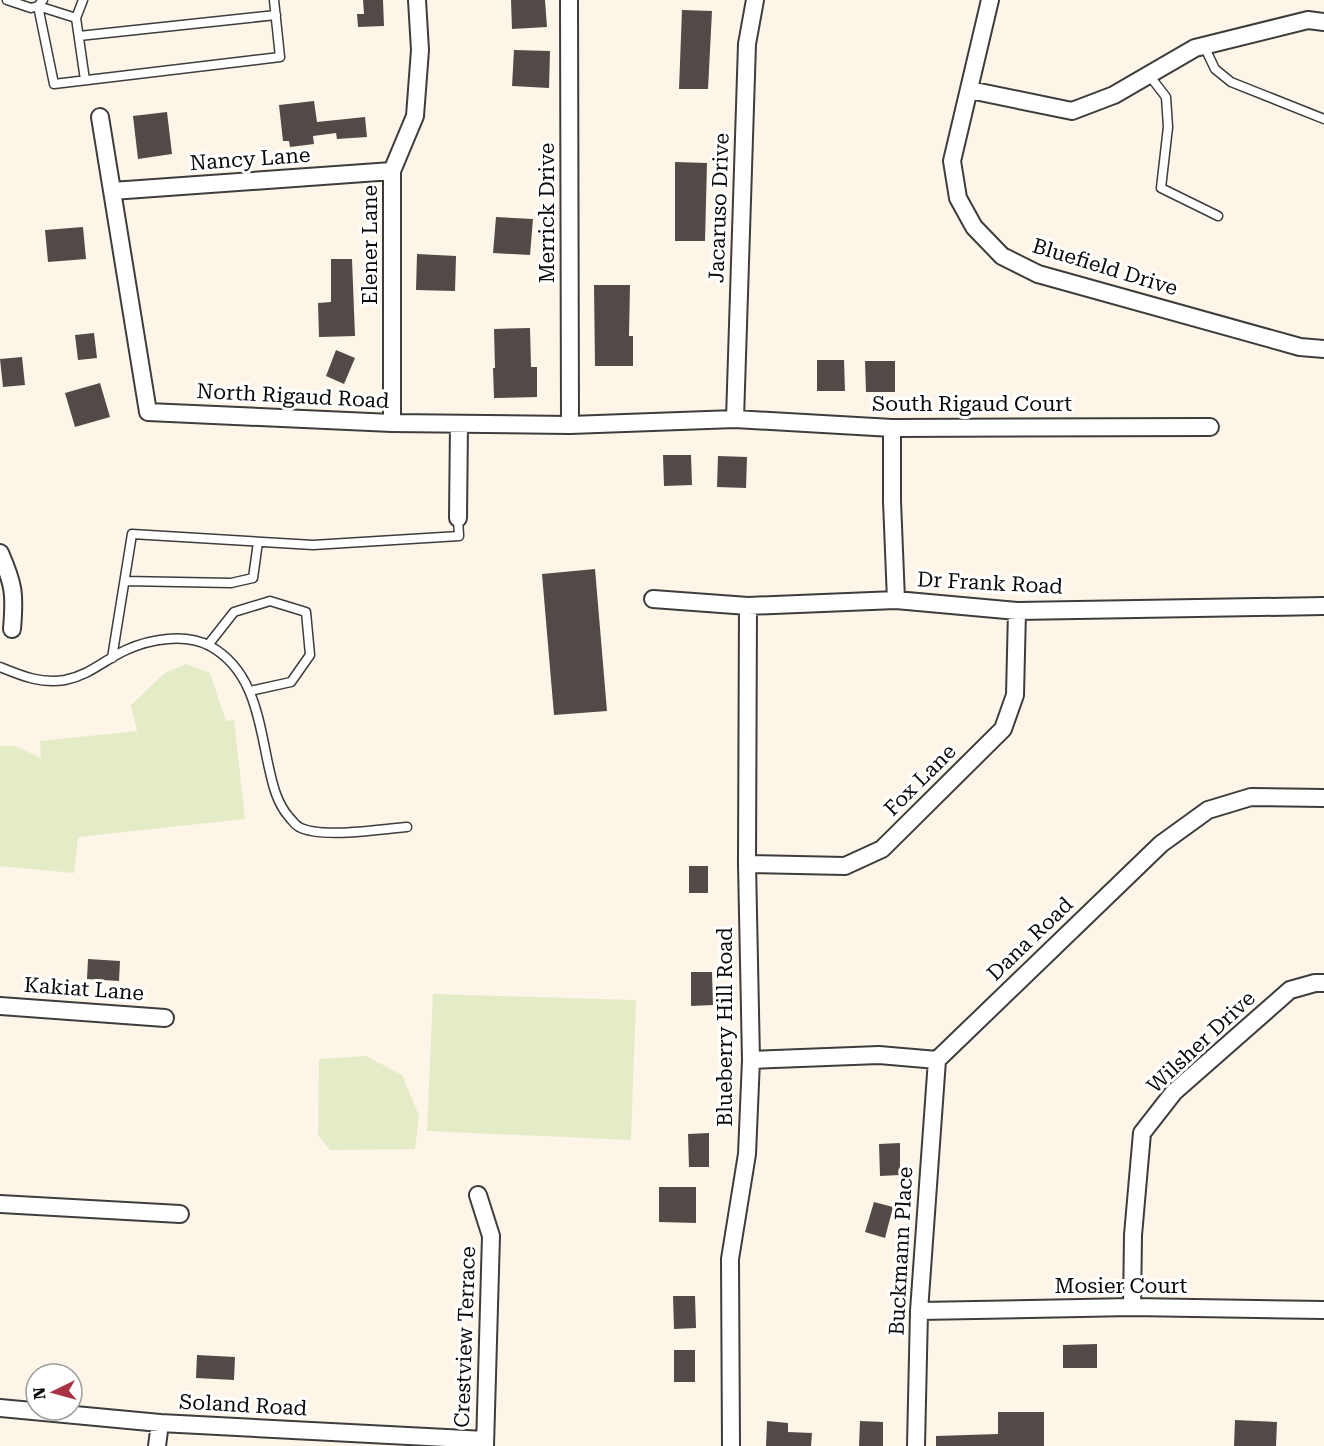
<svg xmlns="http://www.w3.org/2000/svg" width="1324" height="1446" font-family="'Roboto Serif',serif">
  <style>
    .pitch { fill: #e3ebc7 }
    .building { fill: #514a47 }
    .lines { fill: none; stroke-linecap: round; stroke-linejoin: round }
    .service-casing { stroke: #3d3d3d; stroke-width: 11 }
    .minor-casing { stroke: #3d3d3d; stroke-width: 20 }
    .service { stroke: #fff; stroke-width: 8 }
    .minor { stroke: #fff; stroke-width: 16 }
    .labels { text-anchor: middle; stroke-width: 6; stroke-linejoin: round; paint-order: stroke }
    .street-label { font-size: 21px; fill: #0a0a0a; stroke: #fff }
  </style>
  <rect width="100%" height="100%" fill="#fdf6e8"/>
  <path class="pitch" d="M186 664 210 673 226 721 234 720 245 819 78 837 74 873 0 866V746H15L41 758 40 741 137 731 131 705 165 673Z
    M433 994 636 1000 631 1140 427 1131Z
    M366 1056 402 1075 419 1116 415 1149 330 1150 318 1135 319 1059Z"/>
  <path class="building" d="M363 0H383L384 26 358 27 357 14H364Z
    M511 0H545L547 27 512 29Z
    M682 10 712 11 708 89H679Z
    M514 50 550 51 549 88 512 86Z
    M314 101 317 122 365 117 367 137 337 139 336 133 313 136 314 144 290 147 289 141H283L279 105Z
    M167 112 172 154 138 159 133 116Z
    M675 162 707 163 705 241H675Z
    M496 217 533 219 530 255 493 253Z
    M83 227 86 259 48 262 45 230Z
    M417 254 456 256 455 291 416 290Z
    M331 259H352L355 336 319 337 318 303 331 302Z
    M594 285H630L629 336H633V366H595Z
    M530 328 531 367H537V397L494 398 493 368H495L494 329Z
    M94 333 97 358 78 360 75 335Z
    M336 350 355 358 344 384 326 376Z
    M22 357 25 385 3 387 0 359Z
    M817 360H844L845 391H817Z
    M865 361H895V392H866Z
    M100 383 110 417 75 427 65 393Z
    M663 455H691L692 485 664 486Z
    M718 456 747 457 746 488 717 487Z
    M595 569 607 711 554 715 542 574Z
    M689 866H708V893H689Z
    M88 959 120 961 119 981 87 979Z
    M691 972H712L713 1005 691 1006Z
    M709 1133V1167H689L688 1134Z
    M900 1143V1175L880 1176 879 1144Z
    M659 1187H696V1223L659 1222Z
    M874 1202 893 1207 885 1238 865 1232Z
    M673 1296H695L696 1328 674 1329Z
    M1097 1344V1368H1063V1345Z
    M674 1350H695V1382H674Z
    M197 1355 235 1357 234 1380 196 1378Z
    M998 1412H1044V1446H936V1436L998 1434Z
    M1235 1420 1277 1422 1276 1446H1234Z
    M767 1421 788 1423V1432L812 1433 811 1446H766Z
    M860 1421 883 1422V1446H859Z"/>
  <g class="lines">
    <g class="service-casing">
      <path id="service" d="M7 0 31 8 38 6 43 0
        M83 0 76 18 38 6 54 84 280 57 274 0
        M76 18 85 80
        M79 36 276 15
        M1204 46 1215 69 1231 82 1324 119
        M1149 75 1166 97 1168 127 1161 188 1218 216
        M125 581 231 583 253 578 258 542
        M208 645 234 612 270 601 306 612 310 655 291 682 250 691
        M112 658 132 534 313 545 459 536 458 518
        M0 667C22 676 41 684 65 680 90 675 104 660 126 650 150 639 185 633 210 646 255 671 259 723 269 768 273 786 277 803 289 817 292 820 295 825 299 827 321 839 380 829 407 827"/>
    </g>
    <g class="minor-casing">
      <path id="minor" d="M569 0 570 425
        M990 0 952 161 958 198 974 227 1002 256 1038 274 1300 347 1324 349
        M970 90 1072 111 1114 95 1195 48 1308 20 1324 22
        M100 117 148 412 392 423 570 425 735 419 892 428 1210 427
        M112 191 392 171
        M735 419 747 44 755 0
        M392 423V171L415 116 420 50 417 0
        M892 428V501L896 600
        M458 518 459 424
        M0 553C14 585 15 594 12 629
        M653 599 748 606 896 600 1017 611 1324 606
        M747 864 845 866 882 849 1003 729 1015 695 1017 611
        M0 1006 165 1018
        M751 1060 879 1055 937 1060 1161 844 1208 810 1251 797 1324 798
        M478 1195 491 1236 485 1446
        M0 1204 180 1214
        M1132 1307 1133 1235 1142 1133 1174 1092 1290 990 1315 983H1324
        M919 1311 1132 1307 1324 1310
        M0 1408 160 1423 485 1440
        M157 1446 160 1423
        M731 1446 730 1259 747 1154 751 1060 747 864 748 606
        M916 1446 919 1311 937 1060"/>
    </g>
    <use href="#service" class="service"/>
    <use href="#minor" class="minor"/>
  </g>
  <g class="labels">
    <g class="street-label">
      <text transform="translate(250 159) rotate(-4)" y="7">Nancy Lane</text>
      <text transform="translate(719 208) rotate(-88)" y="7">Jacaruso Drive</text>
      <text transform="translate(547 213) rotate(-90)" y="7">Merrick Drive</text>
      <text transform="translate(370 245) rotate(-90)" y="7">Elener Lane</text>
      <text transform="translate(1105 267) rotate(17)" y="7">Bluefield Drive</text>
      <text transform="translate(293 396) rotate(3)" y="7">North Rigaud Road</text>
      <text x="972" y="411">South Rigaud Court</text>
      <text transform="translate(990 583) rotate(3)" y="7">Dr Frank Road</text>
      <text transform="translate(920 780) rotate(-45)" y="7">Fox Lane</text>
      <text transform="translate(1030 939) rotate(-44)" y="7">Dana Road</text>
      <text transform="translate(84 989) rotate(4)" y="7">Kakiat Lane</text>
      <text transform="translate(725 1027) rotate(-90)" y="7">Blueberry Hill Road</text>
      <text transform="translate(1201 1042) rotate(-43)" y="7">Wilsher Drive</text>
      <text transform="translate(901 1251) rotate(-87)" y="7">Buckmann Place</text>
      <text x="1121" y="1293">Mosier Court</text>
      <text transform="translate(465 1337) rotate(-88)" y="7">Crestview Terrace</text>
      <text transform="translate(243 1405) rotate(3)" y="7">Soland Road</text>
    </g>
  </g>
  <g transform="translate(54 1392) rotate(265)"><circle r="28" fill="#ffffff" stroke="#9d9d9d" stroke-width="1.5"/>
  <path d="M0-4.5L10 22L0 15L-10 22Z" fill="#a93246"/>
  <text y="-9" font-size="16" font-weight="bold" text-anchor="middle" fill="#0a0a0a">N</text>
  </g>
</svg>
